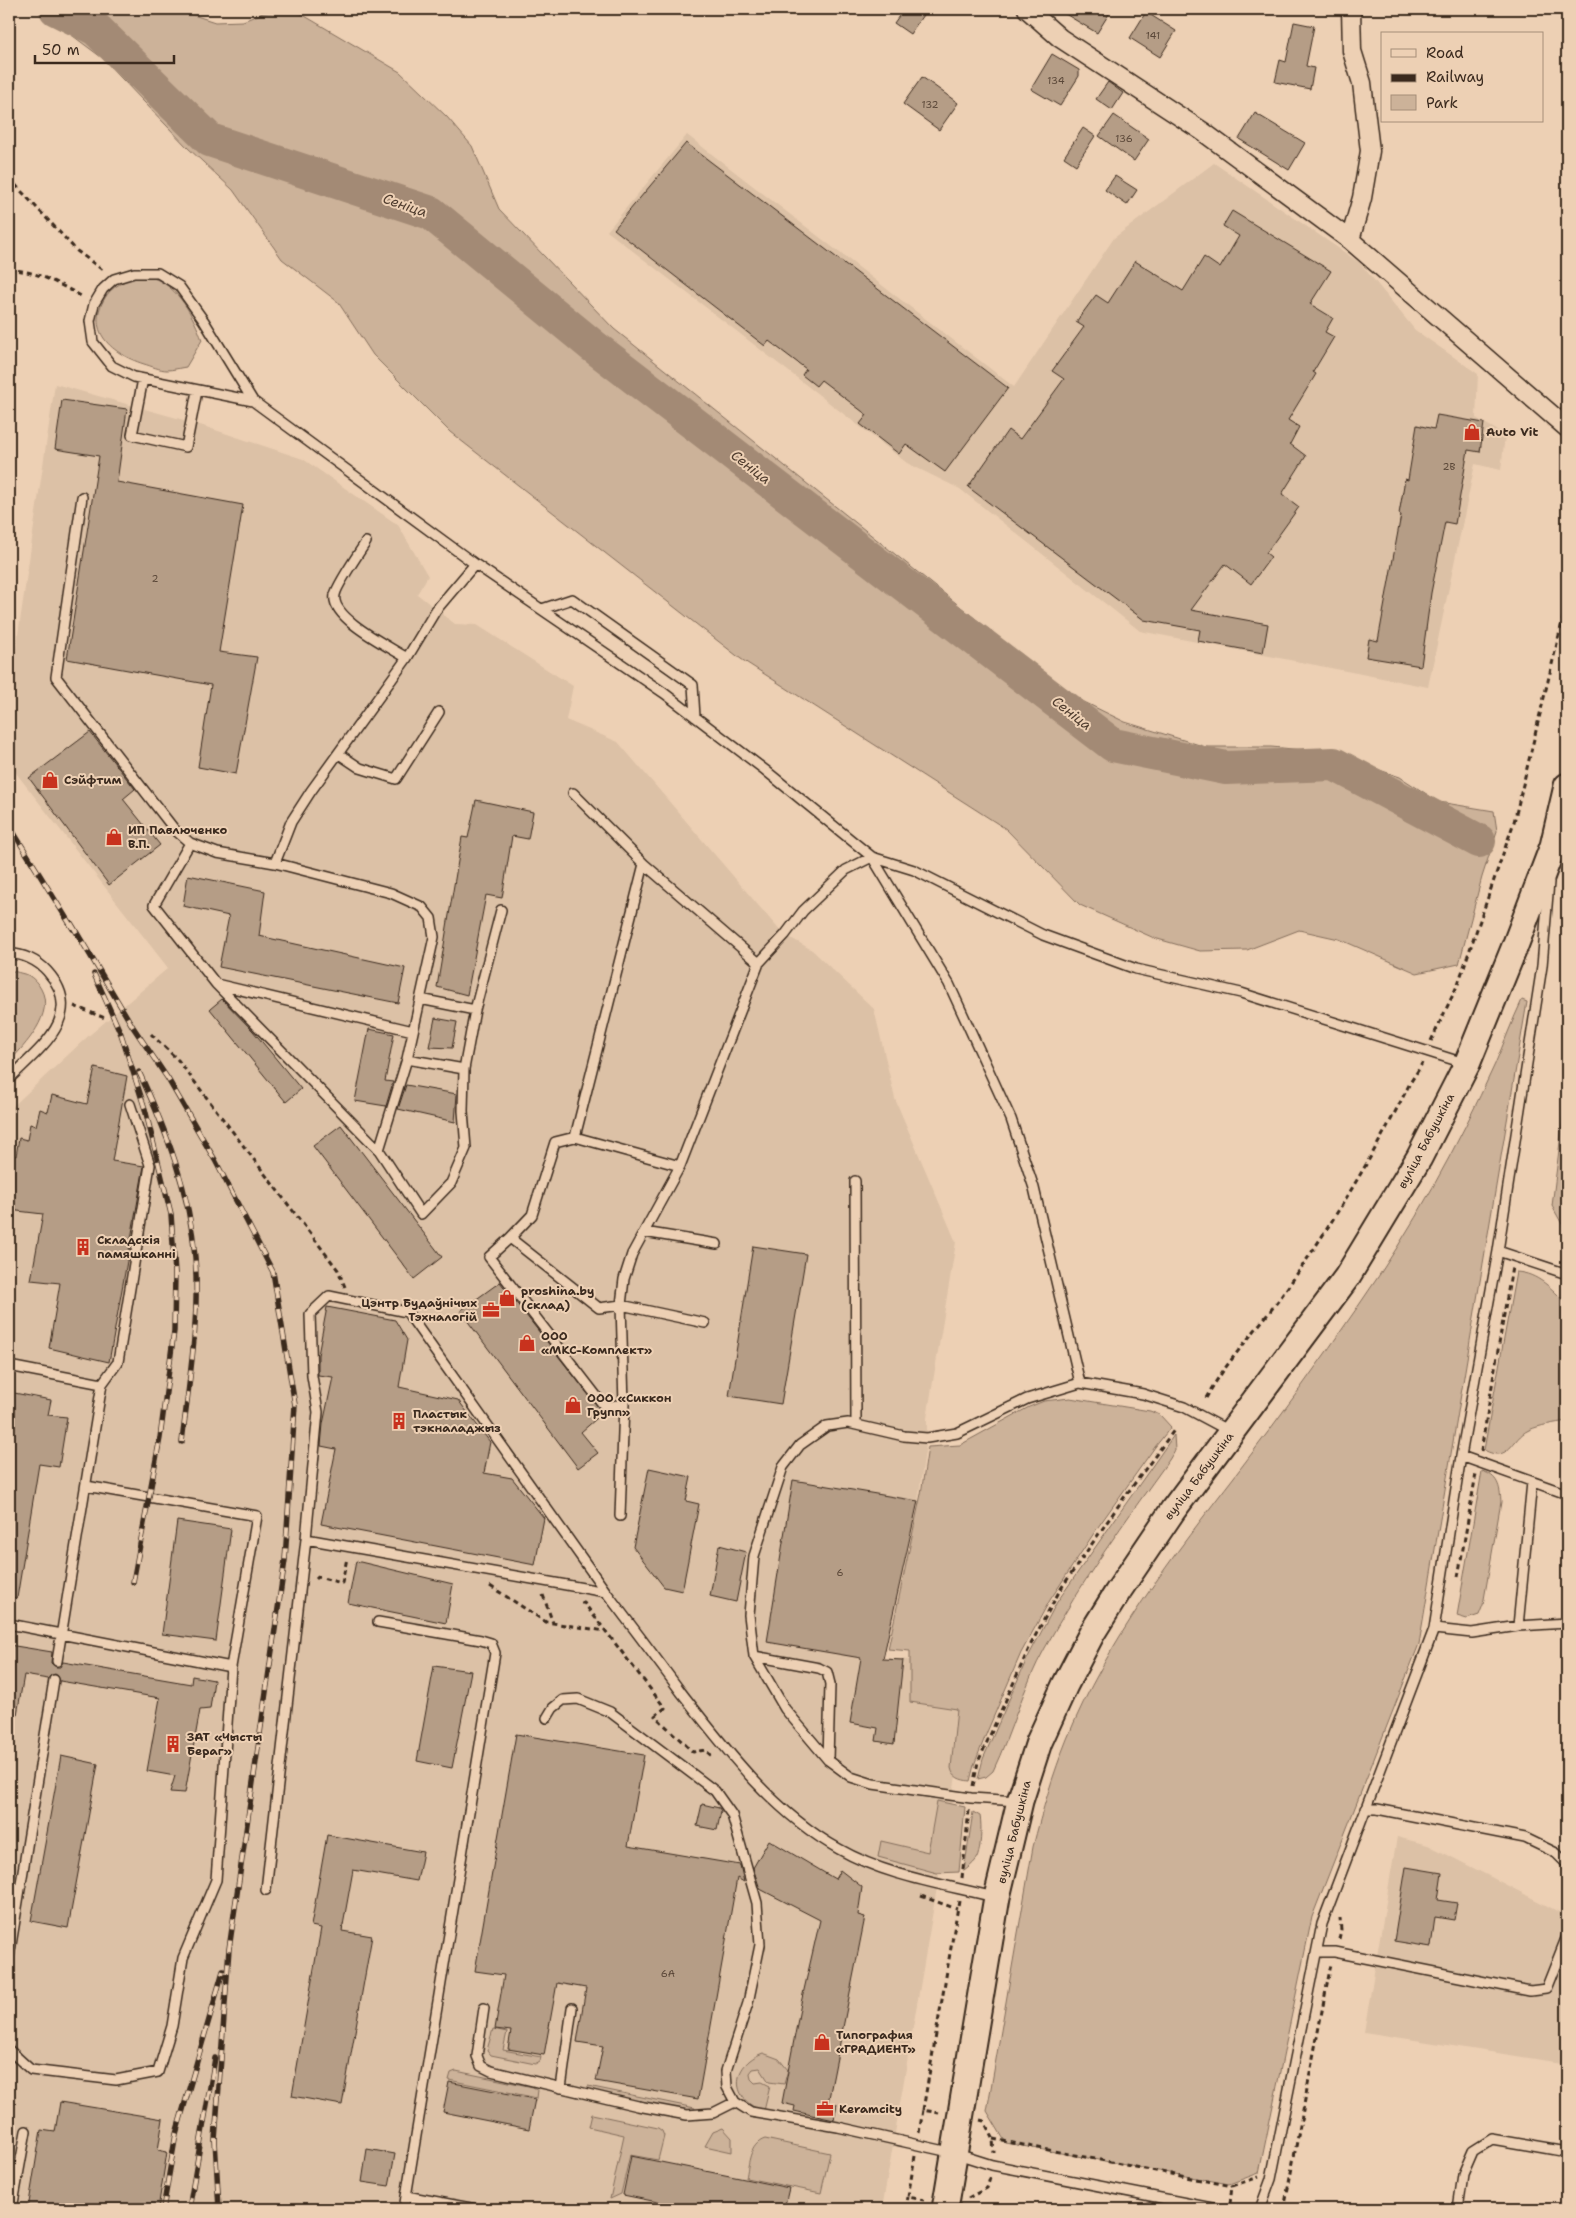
<svg xmlns="http://www.w3.org/2000/svg" width="1576" height="2218" font-family="'Shantell Sans',sans-serif">
  <style>
    .built { fill: #dcc1a6 }
    .green { fill: #ccb299; stroke: #846e5c }
    .lines { fill: none; stroke-linecap: round; stroke-linejoin: round }
    .river { stroke: #a38a74; stroke-width: 34 }
    .building { fill: #b59d86; stroke: #3b2a1e }
    .lane-casing { stroke: #3b2a1e; stroke-width: 12 }
    .street-casing { stroke: #3b2a1e; stroke-width: 21 }
    .secondary-casing { stroke: #3b2a1e; stroke-width: 29 }
    .path { stroke: #3b2a1e; stroke-width: 3; stroke-dasharray: 5 4; stroke-linecap: butt }
    .lane { stroke: #edd0b4; stroke-width: 9 }
    .street { stroke: #edd0b4; stroke-width: 18 }
    .secondary { stroke: #edd0b4; stroke-width: 25 }
    .rail-casing { stroke: #3b2a1e; stroke-width: 5.5 }
    .rail { stroke: #edd0b4; stroke-width: 4; stroke-dasharray: 11; stroke-linecap: butt }
    .labels { text-anchor: middle; stroke-width: 4; stroke-linejoin: round; paint-order: stroke }
    .number-label { font-size: 10px; fill: #5a4738 }
    .poi-label { font-size: 12px; font-weight: bold; fill: #3b2a1e; stroke: #edd0b4; text-anchor: start }
    .street-label { font-size: 12px; fill: #3b2a1e; stroke: #edd0b4 }
    .water-label { font-size: 14px; font-style: italic; fill: #503d2f; stroke: #edd0b4 }
  </style>
  <rect width="100%" height="100%" fill="#edd0b4"/>
  <filter id="ink" filterUnits="userSpaceOnUse"><feTurbulence type="fractalNoise" baseFrequency=".02" numOctaves="2"/><feDisplacementMap in="SourceGraphic" scale="10" xChannelSelector="R" yChannelSelector="G"/><feConvolveMatrix kernelMatrix="1 2 1 2 8 2 1 2 1" color-interpolation-filters="sRGB"/></filter>
  <g filter="url(#ink)">
    <path class="built" d="M687 135 1014 387 1114 238 1214 163 1360 263 1415 330 1478 374 1476 418 1505 435 1501 470 1475 464 1428 687 1140 631 960 489 907 463 607 231Z
      M55 384 191 422 303 459 398 525 428 576 417 594 455 624 477 625 573 686 566 720 618 742 782 933 812 950 874 1009 895 1099 956 1242 927 1418V1438L918 1501 883 1658 975 1665 882 2209H9V1110L85 1039 168 968 9 764V696Z
      M1397 1837 1428 1845 1567 1916V2064L1364 2032Z"/>
    <path class="green" d="M58 9H175L215 22 243 21 263 13 293 9 400 72 447 117 472 146 499 209 614 329 1072 696 1125 722 1206 747H1271L1327 752 1400 777 1439 802 1494 811 1497 831 1482 877 1459 964 1417 973 1339 939 1299 930 1247 950 1200 951 1154 938 1080 905 1006 829 741 659 450 432 373 355 338 302 282 259 233 190 188 148 101 57 61 27 57 16Z
      M130 278C137 278 146 276 153 278 178 286 194 317 202 340L186 367C179 368 173 370 167 370 160 370 151 366 144 364 109 353 81 327 110 291 115 286 124 282 130 278Z
      M9 970C15 972 22 973 28 975 33 978 38 983 41 989 55 1014 25 1045 9 1062Z
      M1522 1000 1527 1002 1419 1644 1312 1917 1259 2173 1229 2184 1006 2143 987 2111 1033 1847C1042 1811 1053 1774 1067 1739 1107 1641 1173 1556 1237 1473 1279 1418 1320 1362 1359 1305 1412 1229 1457 1148 1495 1064 1504 1043 1512 1021 1522 1000Z
      M1567 1086V1233L1552 1206Z
      M1516 1272C1538 1273 1552 1289 1567 1304V1421C1555 1423 1540 1425 1529 1430 1511 1438 1510 1464 1484 1450Z
      M1070 1398 1150 1411 1160 1415 1171 1427 1155 1447 1098 1527 1050 1600 1021 1653 987 1732 974 1765 970 1781C961 1780 953 1778 951 1768L957 1709 910 1702V1651L888 1649 921 1494 928 1447 960 1445 1029 1407 1044 1401Z
      M1174 1435 1175 1450 1169 1460C1125 1521 1081 1582 1045 1648 1023 1687 1012 1731 993 1771L986 1777 978 1779 983 1759 1026 1661 1057 1602Z
      M1482 1471C1498 1476 1500 1486 1501 1502L1483 1605 1479 1615 1467 1619 1457 1616Z
      M937 1801 965 1807 959 1872 937 1873 878 1857 881 1841 928 1852Z
      M973 1812 980 1816C982 1825 981 1852 976 1860 973 1864 968 1868 964 1871Z
      M493 2029 507 2032 503 2050 541 2057 540 2061 535 2064 491 2055 487 2050Z
      M763 2053 779 2059 788 2070 784 2084 769 2082 760 2068 753 2069 750 2073 751 2079 755 2083 762 2082 770 2086 764 2111C730 2101 730 2065 763 2053Z
      M456 2071 533 2087 538 2090 537 2098 449 2080 451 2073Z
      M588 2086 695 2108 693 2113 587 2093Z
      M592 2114 658 2128 662 2131 664 2136 658 2160 630 2155 621 2194 610 2199 624 2135 589 2127Z
      M723 2128 732 2138V2152L705 2146 713 2132Z
      M765 2139 830 2153 821 2193 746 2178C749 2164 749 2144 765 2139Z"/>
    <g class="lines">
      <path class="river" d="M56 9 96 29 210 140 431 213 593 346 1113 745 1226 768 1334 764 1479 841"/>
    </g>
    <path class="building" d="M904 9H927L910 34 894 23Z
      M1057 9H1112L1097 33Z
      M1146 12 1176 31 1160 57 1130 38Z
      M1294 22 1314 26 1306 66 1314 68 1310 89 1275 82 1280 60 1286 62Z
      M1052 54 1079 70V76L1060 106 1031 89Z
      M922 77 958 103 939 130 903 104Z
      M1108 82 1123 93 1112 110 1096 99Z
      M1255 113 1305 143 1289 170 1239 139Z
      M1114 115 1149 139 1134 161 1099 136Z
      M1083 128 1095 136 1076 165 1064 157Z
      M686 143 1008 388 945 472 906 444 899 454 860 424 867 415 821 380 816 386 802 375 806 369 769 341 765 346 614 229Z
      M1115 176 1137 190 1127 205 1105 190Z
      M1232 211 1331 271 1310 304 1333 318 1325 332 1334 337 1313 372 1316 374 1288 420 1299 427 1290 444 1306 456 1282 494 1299 507 1266 553 1271 557 1251 584 1225 564 1191 610 1268 624 1263 653 1198 641 1200 630 1144 620 968 487 1008 430 1020 439 1064 379 1052 371 1084 327 1076 322 1096 295 1108 303 1135 261 1183 291 1204 257 1220 268 1239 236 1223 226Z
      M62 400 127 409 117 482 243 505 219 652 257 657 236 774 198 767 211 685 67 659 99 456 55 449Z
      M1437 415 1484 423 1480 452 1468 450 1455 524 1445 522 1431 593 1421 666 1366 657 1369 639 1378 641 1401 515 1399 514 1405 479 1408 480 1417 425 1434 429Z
      M90 732 135 789 123 799 160 845 109 885 29 778Z
      M476 800 533 812 528 839 512 836 502 898 486 895 467 995 437 987 462 837 468 838Z
      M188 875 265 891 259 936 405 968 398 1003 219 967 229 916 183 906Z
      M222 999 253 1031 301 1089 286 1102 210 1009Z
      M435 1018 457 1022 452 1048 429 1047Z
      M369 1029 394 1034 385 1081 393 1082 386 1106 355 1101Z
      M95 1068 127 1076 112 1161 144 1166 109 1362 49 1348 60 1283 31 1280 43 1214 9 1210 11 1193 9 1192V1154L16 1156 19 1138 27 1140 30 1124 36 1126 40 1109 48 1112 52 1095 87 1104Z
      M406 1085 457 1094 455 1122 398 1109Z
      M341 1125 442 1257 414 1279 313 1146Z
      M753 1246 806 1254 781 1404 729 1396Z
      M500 1282 603 1413 581 1432 598 1453 578 1468 460 1311Z
      M327 1307 395 1320 407 1340 399 1387 458 1400 490 1442 484 1473 512 1478 544 1518 535 1565 321 1524 336 1449 321 1446 323 1424 333 1377 318 1375V1355Z
      M9 1392 51 1400 48 1415 67 1417 59 1467 39 1464 17 1598 9 1597Z
      M649 1468 691 1477 686 1501 699 1504 682 1591 664 1587 633 1547Z
      M793 1480 918 1501 883 1659 903 1660 894 1744 876 1741 878 1728 850 1723 861 1658 767 1642Z
      M177 1521 231 1529 216 1641 162 1634Z
      M719 1545 746 1552 736 1602 710 1596Z
      M356 1561 453 1584 446 1623 348 1603Z
      M9 1645 52 1652 51 1663 56 1667H60L63 1662 191 1684 192 1676 214 1680 210 1709 200 1710 185 1793 170 1792 175 1776 147 1771 160 1698 60 1681 58 1676 55 1674 50 1676 48 1679 24 1675 17 1715 9 1714Z
      M434 1666 471 1671 452 1768 417 1761Z
      M516 1734 644 1755 628 1846 740 1865 744 1882 737 1878 698 2099 596 2081 603 2046 577 2042 586 1988 557 1983 544 2055 508 2049 511 2031 495 2029 504 1975 475 1971Z
      M61 1756 98 1764 68 1928 31 1921Z
      M702 1804 719 1808 721 1811 717 1830 697 1826Z
      M327 1835 423 1852 417 1881 353 1870 342 1931 372 1936 342 2105 292 2096 321 1928 311 1926Z
      M769 1840 835 1879 840 1870 862 1887 858 1915 865 1917 828 2103 837 2104 834 2120 794 2111 795 2106 782 2103 801 2003 820 1920 760 1889 753 1868Z
      M1406 1867 1442 1873 1438 1900 1457 1903 1454 1920 1435 1917 1431 1947 1394 1941Z
      M449 2082 535 2099 529 2129 443 2112Z
      M60 2102 163 2119 158 2150 167 2152 158 2209H28L41 2130 55 2132Z
      M367 2149 395 2154 389 2186 362 2182Z
      M631 2156 789 2188 784 2209H692L623 2195Z"/>
    <g class="lines">
      <g class="lane-casing">
        <path id="lane" d="M143 379 132 435 186 447 197 391
          M253 401 134 377 112 366 93 342 90 321 94 304 103 289 114 279 134 273H158L179 286 204 321 253 401 475 564 664 693 765 770 872 857 914 870 1043 935 1136 969 1241 993 1464 1063
          M82 497 56 677 174 829 190 843 217 853 275 863 391 893 422 907 431 918 434 937 407 1059 379 1150
          M366 542C360 551 336 587 335 595 330 618 390 647 407 658
          M542 609 572 599 693 685 695 717
          M339 754 360 768 396 779 439 712
          M573 793 644 864
          M190 843 154 905 216 984 413 1031
          M275 863 291 822 311 791 407 658 436 610 475 564
          M9 954C22 953 38 961 47 971 87 1015 40 1048 9 1079
          M216 984 379 1150 421 1214 451 1183 466 1148 463 1111 464 1069
          M475 1010 501 910
          M407 1059 464 1069 475 1010 420 999
          M575 1137 644 864 759 963
          M855 1181 856 1424
          M644 1232 717 1244
          M510 1238 532 1215 555 1142 575 1137 680 1166
          M1498 1251 1567 1274
          M9 1366 102 1384 57 1661
          M102 1384 118 1362 150 1165 130 1104
          M624 1404 605 1407 489 1257 510 1238 599 1308 621 1305 705 1323
          M1461 1456 1567 1494
          M620 1516 624 1404 621 1305 624 1279 632 1254 680 1166 759 963 785 935 803 911 846 870 872 857 949 984 1011 1119 1034 1188 1080 1383
          M306 1539 318 1412 312 1376 310 1314 329 1296 407 1312 606 1592
          M378 1622 481 1640 491 1643 495 1653 404 2209
          M9 1624 231 1667
          M1518 1626 1532 1482
          M1434 1629 1472 1633 1518 1626 1567 1623
          M754 1656 819 1668 827 1672 830 1684 828 1760
          M547 1718 553 1708 563 1700 578 1699 610 1712 715 1791 732 1815 757 1903 760 1945 748 2003 726 2071 727 2087 735 2102 751 2112 838 2127 954 2153 992 2165 1217 2209
          M1018 1801 971 1798 873 1784 851 1777 828 1760 785 1709 754 1656 749 1615 754 1556 783 1467 800 1445 827 1426 848 1423 904 1436 927 1438 957 1433 1027 1399 1080 1383 1143 1394 1184 1407 1229 1431
          M1365 1809H1377L1525 1838 1556 1853 1567 1864
          M266 1890 306 1539 606 1592C631 1625 656 1658 681 1692 726 1750 774 1813 839 1849 886 1876 942 1884 994 1897
          M1317 1952H1335L1530 1991 1546 1989 1567 1936
          M9 1957 54 1680
          M484 2008 477 2056 481 2066 491 2071 638 2106 687 2115 713 2113 735 2102
          M9 2050 31 2070 116 2080 158 2072 172 2026 183 1958 216 1880 231 1667 257 1516 86 1486
          M561 2088 572 2008
          M406 2196 476 2209
          M12 2209 26 2131
          M1260 2209 1271 2179 1322 1924 1434 1629 1461 1456 1498 1251 1542 966 1549 882
          M1458 2209 1463 2174 1473 2151 1492 2139 1567 2152"/>
      </g>
      <g class="street-casing">
        <path id="street" d="M1027 9 1060 38 1202 131 1350 240 1567 428
          M1350 240 1362 198 1370 151 1362 83 1352 51 1351 9"/>
      </g>
      <g class="secondary-casing">
        <path id="secondary" d="M945 2209 997 1897 1020 1801 1039 1742 1065 1685 1092 1633 1117 1593 1173 1510 1347 1277 1419 1158 1467 1064 1515 946 1553 846 1567 786"/>
      </g>
      <path class="path" d="M9 178 77 251 104 271
        M9 270C36 270 59 284 83 297
        M1563 895 1567 876
        M74 1006 105 1018
        M151 1034 178 1060 338 1270 345 1287
        M1431 1041 1458 984 1514 822 1567 602
        M1206 1398C1227 1360 1258 1329 1283 1294 1329 1229 1371 1160 1407 1089 1411 1080 1418 1072 1422 1063
        M1481 1451 1512 1267
        M1458 1577 1476 1474
        M316 1579 318 1577 342 1583 347 1558
        M490 1586 546 1622 605 1631
        M543 1595 553 1623
        M581 1603H584L665 1708 655 1716 693 1752 705 1750 714 1758
        M973 1786 978 1762 1031 1644 1048 1612 1060 1590 1123 1499 1175 1429
        M962 1878 969 1810
        M921 1896 957 1909
        M1339 1939 1341 1930 1340 1918
        M923 2110 959 1901
        M980 2120 984 2121 993 2139 994 2153
        M919 2133 923 2110 939 2113
        M993 2139 1232 2186
        M915 2156 908 2197 924 2200
        M968 2198 987 2188 990 2178
        M1230 2204 1232 2186 1259 2177
        M906 2209 908 2197
        M1284 2209 1331 1964"/>
      <use href="#lane" class="lane"/>
      <use href="#street" class="street"/>
      <use href="#secondary" class="secondary"/>
      <g class="rail-casing">
        <path id="rail" d="M9 825 73 929
          M71 923 133 1027 168 1079 215 1160 273 1272 295 1405 285 1560 229 1949 215 2140 219 2209
          M94 974 121 1034 145 1109 171 1214 175 1273 174 1331 160 1438 133 1582
          M139 1072C166 1130 190 1192 195 1257 200 1319 189 1381 182 1442
          M163 2209 176 2134 223 1971
          M189 2209 215 2058"/>
      </g>
      <use href="#rail" class="rail"/>
    </g>
  </g>
  <defs>
    <g id="shop-bare" transform="scale(1.35)"><path d="M-5-2.5h2.3a2.7 3.5 0 0 1 5.4 0H5L5.5 6h-11ZM-1.5-2.5h3a1.5 2.3 0 0 0-3 0Z" fill="#c8321e" stroke="#edd0b4" stroke-width="2.5" paint-order="stroke"/></g>
    <g id="building-bare" transform="scale(1.35)"><path d="M-4-6H4V6H1V3H-1V6H-4ZM-2.5-4.3h1.7v1.8h-1.7ZM.8-4.3h1.7v1.8H.8ZM-2.5-1h1.7V.8h-1.7ZM.8-1h1.7V.8H.8Z" fill="#c8321e" stroke="#edd0b4" stroke-width="2.5" paint-order="stroke"/></g>
    <g id="office-bare" transform="scale(1.35)"><path d="M-6-3h4V-5.5h4V-3h4V5H-6ZM-1-4.5V-3h2v-1.5ZM-6 0V1H6V0Z" fill="#c8321e" stroke="#edd0b4" stroke-width="2.5" paint-order="stroke"/></g>
  </defs>
  <g fill-rule="evenodd">
    <use href="#shop-bare" x="1472" y="432"/>
    <use href="#shop-bare" x="50" y="780"/>
    <use href="#shop-bare" x="114" y="837"/>
    <use href="#building-bare" x="83" y="1247"/>
    <use href="#shop-bare" x="507" y="1298"/>
    <use href="#office-bare" x="491" y="1310"/>
    <use href="#shop-bare" x="527" y="1343"/>
    <use href="#shop-bare" x="573" y="1405"/>
    <use href="#building-bare" x="399" y="1421"/>
    <use href="#building-bare" x="173" y="1744"/>
    <use href="#shop-bare" x="822" y="2042"/>
    <use href="#office-bare" x="825" y="2109"/>
  </g>
  <g class="labels">
    <g class="number-label">
      <text x="1153" y="39">141</text>
      <text x="1056" y="84">134</text>
      <text x="930" y="108">132</text>
      <text x="1124" y="142">136</text>
      <text x="1449" y="470">2В</text>
      <text x="155" y="582">2</text>
      <text x="840" y="1576">6</text>
      <text x="668" y="1977">6А</text>
    </g>
    <g class="poi-label">
      <text x="1486" y="436">Auto Vit</text>
      <text x="64" y="784">Сэйфтим</text>
      <text x="128" y="834">ИП Павлюченко<tspan x="128" dy="14">В.П.</tspan></text>
      <text x="97" y="1244">Складскія<tspan x="97" dy="14">памяшканні</tspan></text>
      <text x="521" y="1295">рroshina.by<tspan x="521" dy="14">(склад)</tspan></text>
      <text x="477" y="1307" text-anchor="end">Цэнтр Будаўнічых<tspan x="477" dy="14">Тэхналогій</tspan></text>
      <text x="541" y="1340">ООО<tspan x="541" dy="14">«МКС-Комплект»</tspan></text>
      <text x="587" y="1402">ООО «Сиккон<tspan x="587" dy="14">Групп»</tspan></text>
      <text x="413" y="1418">Пластык<tspan x="413" dy="14">тэкналаджыз</tspan></text>
      <text x="187" y="1741">ЗАТ «Чысты<tspan x="187" dy="14">Бераг»</tspan></text>
      <text x="836" y="2039">Типография<tspan x="836" dy="14">«ГРАДИЕНТ»</tspan></text>
      <text x="839" y="2113">Keramcity</text>
    </g>
    <g class="street-label">
      <text transform="translate(1426 1141) rotate(-62)" y="4">вуліца Бабушкіна</text>
      <text transform="translate(1199 1476) rotate(-53)" y="4">вуліца Бабушкіна</text>
      <text transform="translate(1014 1832) rotate(-76)" y="4">вуліца Бабушкіна</text>
    </g>
    <g class="water-label">
      <text transform="translate(405 205) rotate(19)" y="5">Сеніца</text>
      <text transform="translate(751 467) rotate(38)" y="5">Сеніца</text>
      <text transform="translate(1072 713) rotate(38)" y="5">Сеніца</text>
    </g>
  </g>
  <rect width="1576" height="2218" fill="none" stroke="#edd0b4" stroke-width="30"/>
  <rect x="15" y="15" width="1546" height="2188" fill="none" stroke="#3b2a1e" stroke-width="2" filter="url(#ink)"/>
  <rect x="1381" y="32" width="162" height="90" fill="#edd0b4" stroke="#a68e78"/>
  <rect x="1391" y="49" width="25" height="8" fill="#edd0b4" stroke="#a68e78"/>
  <text x="1426" y="58" font-size="15" fill="#3b2a1e">Road</text>
  <rect x="1391" y="74" width="25" height="8" fill="#3b2a1e" stroke="#a68e78"/>
  <text x="1426" y="82" font-size="15" fill="#3b2a1e">Railway</text>
  <rect x="1391" y="95" width="25" height="15" fill="#ccb299" stroke="#a68e78"/>
  <text x="1426" y="108" font-size="15" fill="#3b2a1e">Park</text>
  <path d="M35 55v8h139v-8" fill="none" stroke="#3b2a1e" stroke-width="2.5"/>
  <text x="42" y="55" font-size="15" fill="#3b2a1e" stroke="#edd0b4" stroke-width="4" paint-order="stroke">50 m</text>
</svg>
